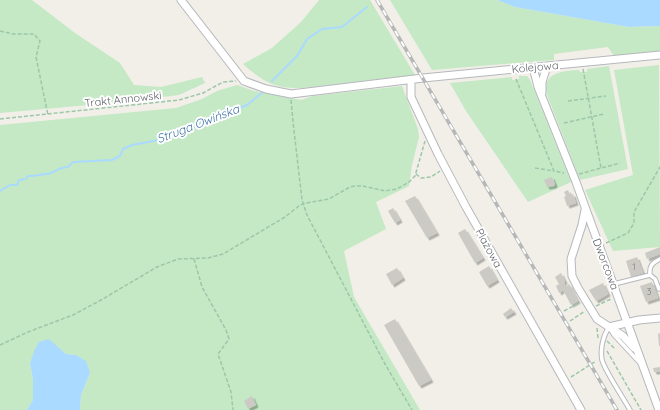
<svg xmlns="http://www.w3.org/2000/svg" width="660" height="410" font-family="Quicksand,sans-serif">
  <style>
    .green { fill: #c5e8c5 }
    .water { fill: #aadaff }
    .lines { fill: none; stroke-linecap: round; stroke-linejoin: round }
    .stream { stroke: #aadaff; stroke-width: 2 }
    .building { fill: #cccac5; filter: url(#shadow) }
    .lane-casing { stroke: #b5b8bc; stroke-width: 5.5 }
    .street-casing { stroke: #b5b8bc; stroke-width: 9 }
    .path { stroke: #9cc7a9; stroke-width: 1.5; stroke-dasharray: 4 2; stroke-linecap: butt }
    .lane { stroke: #fff; stroke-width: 3.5 }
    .street { stroke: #fff; stroke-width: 7 }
    .rail-casing { stroke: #b6b7b8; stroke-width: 3.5 }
    .rail { stroke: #fff; stroke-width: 2; stroke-dasharray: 6; stroke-linecap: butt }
    .labels { text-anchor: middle; stroke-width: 4; stroke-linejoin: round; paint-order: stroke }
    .number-label { font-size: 9px; fill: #7a7d7f }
    .street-label { font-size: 11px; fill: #5f6368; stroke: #fff }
    .water-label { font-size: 12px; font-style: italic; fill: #4174aa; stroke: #fff }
  </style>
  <defs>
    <filter id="shadow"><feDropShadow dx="2.5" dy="2.5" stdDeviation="0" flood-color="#0004"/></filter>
  </defs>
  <rect width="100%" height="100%" fill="#f1efe8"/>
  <path class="green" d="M0 0H32L75 33 120 63 134 85 161 87 202 77 205 83 179 95 122 102 0 113Z
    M319 0H370L415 75 303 88C295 88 286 88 278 86 265 83 253 73 243 64L272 48 301 22Z
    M390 0H497L515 7 629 27 660 26V51L614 56 608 47 554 54V60L432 70Z
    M659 65 660 247 613 251 585 190 633 175 614 70Z
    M609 66 628 169 580 180 547 95C541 72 564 71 579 70L580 72H587V69Z
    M519 76H527L530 80 571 182 528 202 466 111 450 83 512 77V80L519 79Z
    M237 85 254 91 301 100 313 96 402 86 418 129 419 137 412 165 409 186 376 202 386 229 344 251 354 297 420 410H80L81 395 90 373 76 355 66 354 60 349 30 364 33 379V400L27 410H0V125L176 108 202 99 217 91Z"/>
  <path class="water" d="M497 0H660V26L629 27 515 7Z
    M49 339 66 354 76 355 86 361 90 373 81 395 80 410H27L33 400V379L30 364 34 351 39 342Z"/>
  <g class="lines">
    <path class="stream" d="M272 81 297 56 307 39 322 29 342 27 367 7
      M0 191 10 185H17L19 180 26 179 28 176C32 176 51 174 53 172 59 169 62 167 68 167L73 162 112 160 120 156 123 149 132 145 164 139 247 105 263 92"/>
  </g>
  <path class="building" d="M552 177 555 184 554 186 547 187 544 180Z
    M568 190 570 195 573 194 576 203 567 206 564 197 566 196 564 192Z
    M415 196 437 233 427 238 405 201Z
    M393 208 400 220 395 223 388 211Z
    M465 229 483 258 475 263 458 233Z
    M660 247V254L647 259 645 253Z
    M637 257 643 273 631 277 626 261Z
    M489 266 497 280 487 286 479 272Z
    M397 268 403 278 392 285 386 274Z
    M561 273 565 281 564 282 565 285 566 286 569 284 578 301 571 305 563 290 559 293 556 286 559 284 555 277Z
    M652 282 658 298 646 302 640 286Z
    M603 283 608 294 596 301 589 290Z
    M511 308 514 312 505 317 503 314Z
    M395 319 431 380 419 386 384 325Z
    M660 333V346H659L658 334Z
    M660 367V372H654L653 368Z
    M252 396 256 405 248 409 244 401Z"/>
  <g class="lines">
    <g class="lane-casing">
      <path id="lane" d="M650 275 655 279 659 289
        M614 284 650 275C649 266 652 263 660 259
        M630 410C624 399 605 371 602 360 600 349 603 336 609 327L614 335 639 362"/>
    </g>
    <g class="street-casing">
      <path id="street" d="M181 0 244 81 266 89 291 94 423 78 660 55
        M533 67 538 87 576 182 659 410
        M411 80V97L438 154 466 207 581 410
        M542 92V82L547 66
        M585 210 582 225 571 259 572 276 578 288 597 319 623 336 634 348
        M609 327 639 320 660 318"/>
    </g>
    <path class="path" d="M0 31 13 34H34L40 41 36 57 48 115
      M583 69 601 168
      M516 79 554 171 564 173
      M291 100 293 122 302 200 307 215 385 364 412 410
      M568 101 606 96
      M0 119 179 100 203 93 223 82 236 81
      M564 123 604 114
      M535 168 554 171
      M416 174 421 178 431 177 440 171
      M579 174 620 163
      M606 243 628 233 634 223V212L660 167
      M194 259 202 287 226 330 229 339 218 354 231 392 233 410
      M596 306 611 299
      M564 311 579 303
      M570 321 585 311
      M597 328 598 338
      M607 341 615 349
      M0 345 28 332 73 315 101 300 157 267 178 259 208 258 223 254 285 217 300 205 306 203 329 199 350 187 355 186H363L385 191 397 189 409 182 415 176 425 141
      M607 351 641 410
      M571 377 596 361"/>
    <use href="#lane" class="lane"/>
    <use href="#street" class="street"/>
    <g class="rail-casing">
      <path id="rail" d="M377 0 617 410"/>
    </g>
    <use href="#rail" class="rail"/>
  </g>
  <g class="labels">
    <g class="number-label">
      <text x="634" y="270">1</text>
      <text x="649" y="295">3</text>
    </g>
    <g class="street-label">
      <text transform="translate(535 67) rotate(-5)" y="4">Kolejowa</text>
      <text transform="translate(123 99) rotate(-6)" y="4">Trakt Annowski</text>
      <text transform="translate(489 248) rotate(61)" y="4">Plażowa</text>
      <text transform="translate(606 264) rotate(69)" y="4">Dworcowa</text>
    </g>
    <g class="water-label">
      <text transform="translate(198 124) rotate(-21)" y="4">Struga Owińska</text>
    </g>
  </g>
</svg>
